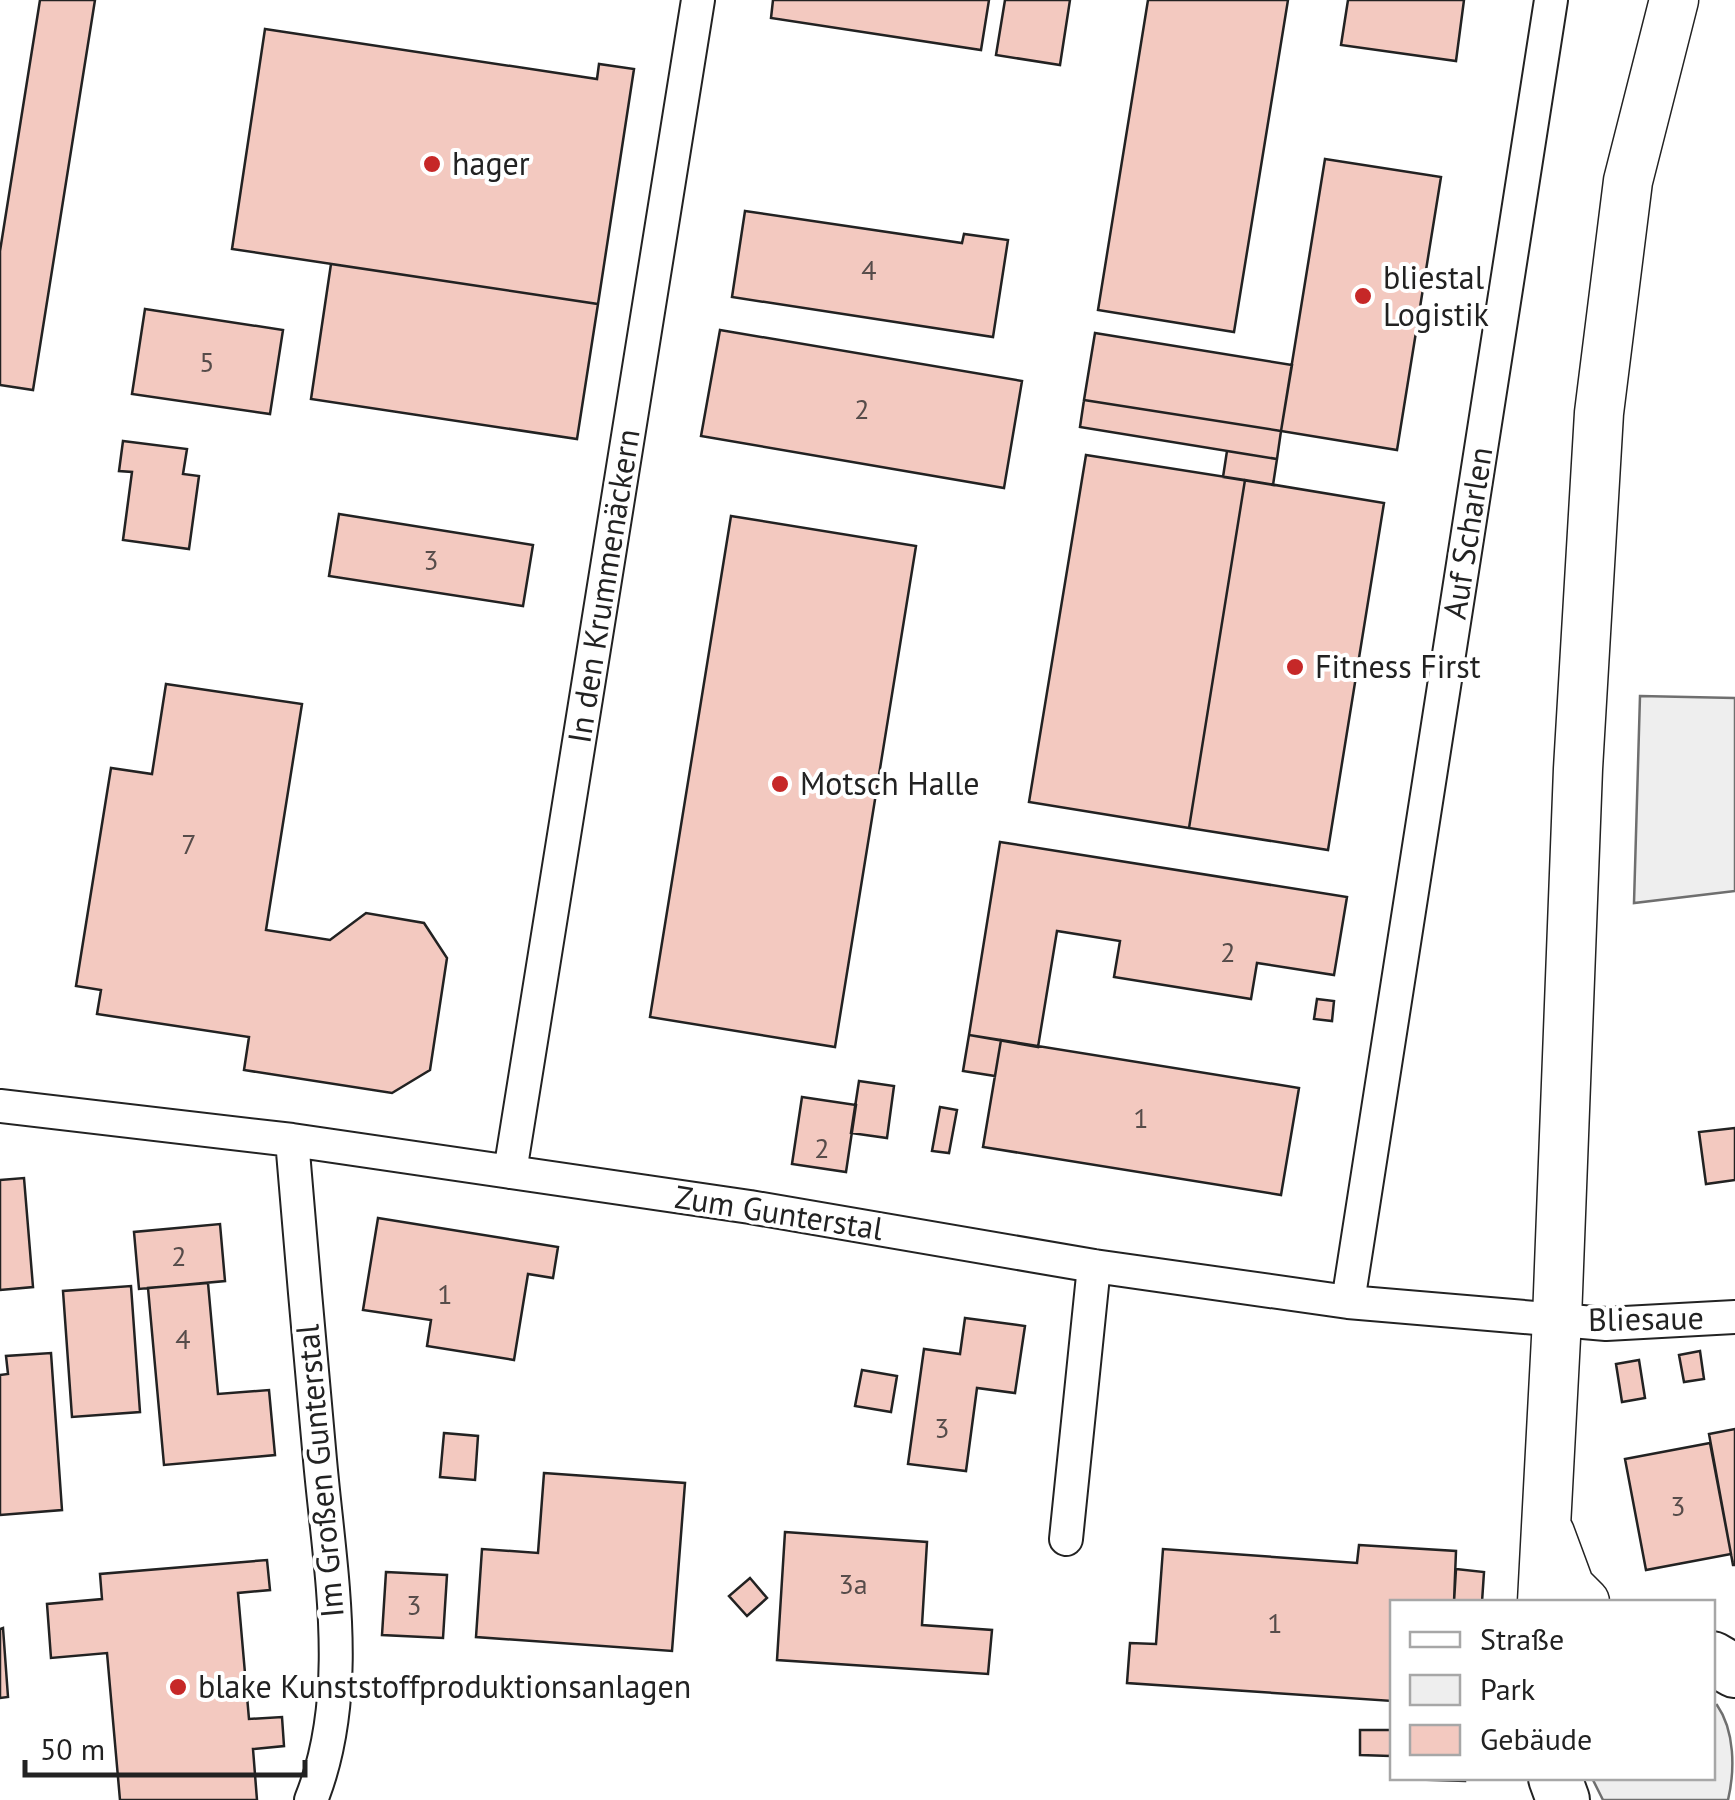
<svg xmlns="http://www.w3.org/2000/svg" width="1735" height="1800" font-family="'PT Sans',sans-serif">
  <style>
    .green { fill: #eee; stroke: #6f6f6f; stroke-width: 2.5 }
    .building { fill: #f3c9c0; stroke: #222; stroke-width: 2.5 }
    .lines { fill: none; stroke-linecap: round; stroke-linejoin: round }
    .street-casing { stroke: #222; stroke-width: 36 }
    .secondary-casing { stroke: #222; stroke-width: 51 }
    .primary-casing { stroke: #222; stroke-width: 56 }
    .street { stroke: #fff; stroke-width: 32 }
    .secondary { stroke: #fff; stroke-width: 48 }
    .primary { stroke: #fff; stroke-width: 52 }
    .poi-dot { fill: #c62828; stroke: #fff; stroke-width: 4 }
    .labels { text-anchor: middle; stroke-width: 8; stroke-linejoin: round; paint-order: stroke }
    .number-label { font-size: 28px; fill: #564c4a }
    .poi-label { font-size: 32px; fill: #222; stroke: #fff; text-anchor: start }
    .street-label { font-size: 32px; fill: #222; stroke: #fff }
  </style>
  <rect width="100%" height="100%" fill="#fff"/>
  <path class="green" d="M1640 696 1735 698V891L1634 903Z
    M1717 1705C1735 1731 1735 1770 1728 1800H1603L1592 1778H1712L1713 1706Z"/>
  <path class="building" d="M40 0H95L33 390 0 385V251Z
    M773 0H989L981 50 771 18Z
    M1005 0H1070L1060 65 996 55Z
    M1148 0H1288L1234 332 1098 310Z
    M1348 0H1464L1456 61 1341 45Z
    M265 29 597 79 599 64 634 69 598 304 232 249Z
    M1325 159 1441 177 1397 450 1281 431Z
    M745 211 962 243 964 234 1008 240 993 337 732 297Z
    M331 264 598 304 577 439 311 399Z
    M145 309 283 330 270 414 132 394Z
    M720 330 1022 381 1004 488 701 436Z
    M1095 333 1292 365 1281 431 1084 400Z
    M1084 400 1281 431 1277 459 1080 427Z
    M123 441 187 449 183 474 199 476 189 549 123 540 132 472 119 471Z
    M1227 451 1277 459 1273 485 1223 477Z
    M1086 455 1245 480 1189 828 1029 802Z
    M1245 480 1384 503 1328 850 1189 828Z
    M339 514 533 545 523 606 329 576Z
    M731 516 916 546 835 1047 650 1017Z
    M166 684 302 704 266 930 330 940 366 913 424 923 447 958 430 1070 392 1093 244 1070 249 1037 97 1014 101 990 76 986 111 768 152 774Z
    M1000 842 1347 897 1334 975 1257 963 1251 999 1114 977 1120 941 1057 931 1038 1047 969 1035Z
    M1317 999 1334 1001 1332 1021 1314 1019Z
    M969 1035 1001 1040 995 1076 963 1071Z
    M1001 1040 1299 1088 1281 1195 983 1147Z
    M859 1081 894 1086 887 1138 851 1133Z
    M802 1097 856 1105 846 1172 792 1164Z
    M940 1107 957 1110 949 1153 932 1151Z
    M1735 1128V1180L1706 1184 1699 1132Z
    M24 1178 33 1287 0 1290V1180Z
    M378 1218 558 1247 553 1278 528 1274 514 1360 427 1346 431 1320 363 1310Z
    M220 1224 225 1281 139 1289 134 1232Z
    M208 1283 218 1394 269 1390 275 1455 164 1465 148 1288Z
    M131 1286 140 1412 72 1417 63 1291Z
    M965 1318 1025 1326 1015 1393 977 1388 966 1471 908 1464 924 1349 960 1354Z
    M1700 1351 1704 1379 1684 1382 1679 1355Z
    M51 1353 62 1510 0 1515V1375L8 1374 6 1356Z
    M1639 1360 1645 1398 1622 1402 1616 1364Z
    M862 1370 897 1376 891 1412 855 1406Z
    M1735 1429V1565H1733L1709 1434Z
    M444 1433 478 1436 475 1480 440 1477Z
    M1710 1443 1731 1554 1646 1570 1625 1459Z
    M544 1473 685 1483 672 1651 476 1637 482 1549 538 1553Z
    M785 1532 927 1542 922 1625 992 1630 988 1674 777 1660Z
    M1359 1545 1456 1551 1454 1602H1392V1701L1127 1683 1130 1643 1156 1644 1163 1549 1357 1563Z
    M267 1560 270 1590 238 1593 249 1719 282 1717 284 1746 253 1749 257 1800H120L107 1653 51 1658 47 1604 102 1599 100 1574Z
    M1456 1569 1484 1572 1482 1602H1454Z
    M386 1572 447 1575 443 1638 382 1635Z
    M750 1578 767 1598 747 1616 729 1596Z
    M3 1628 8 1697 0 1698V1629Z
    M1360 1730H1392L1390 1756 1360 1755Z
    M1403 1778H1465V1781L1403 1779Z"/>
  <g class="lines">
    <g class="street-casing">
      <path id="street" d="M0 1106 292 1140 750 1207 1094 1266 1348 1302 1606 1324 1735 1317
        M292 1140C301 1247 310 1353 320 1460 330 1571 354 1693 311 1800
        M510 1172 698 0
        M1348 1302 1551 0
        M1066 1539 1094 1266"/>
    </g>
    <g class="secondary-casing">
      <path id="secondary" d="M1550 1533 1570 1587 1585 1602
        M1542 1602 1557 1319 1578 769 1599 413 1628 181 1674 0"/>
    </g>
    <g class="primary-casing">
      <path id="primary" d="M1712 1658 1735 1671
        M1555 1778 1563 1800"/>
    </g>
    <use href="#street" class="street"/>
    <use href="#secondary" class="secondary"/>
    <use href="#primary" class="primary"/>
  </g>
  <g class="poi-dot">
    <circle cx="432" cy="164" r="10"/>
    <circle cx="1363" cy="296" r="10"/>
    <circle cx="1295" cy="667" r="10"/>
    <circle cx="780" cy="784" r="10"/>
    <circle cx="178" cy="1687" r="10"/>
  </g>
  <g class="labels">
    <g class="number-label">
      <text x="869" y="280">4</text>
      <text x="207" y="372">5</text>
      <text x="862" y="419">2</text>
      <text x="431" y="570">3</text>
      <text x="189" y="854">7</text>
      <text x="1228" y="962">2</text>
      <text x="1141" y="1128">1</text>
      <text x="822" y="1158">2</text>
      <text x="179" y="1266">2</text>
      <text x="445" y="1304">1</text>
      <text x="183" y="1349">4</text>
      <text x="942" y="1438">3</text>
      <text x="1678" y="1516">3</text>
      <text x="853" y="1594">3a</text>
      <text x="414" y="1615">3</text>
      <text x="1275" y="1633">1</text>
    </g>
    <g class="poi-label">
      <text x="452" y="175">hager</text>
      <text x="1383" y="289">bliestal<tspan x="1383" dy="37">Logistik</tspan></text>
      <text x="1315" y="678">Fitness First</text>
      <text x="800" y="795">Motsch Halle</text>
      <text x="198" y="1698">blake Kunststoffproduktionsanlagen</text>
    </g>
    <g class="street-label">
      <text transform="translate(1468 533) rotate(-81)" y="11">Auf Scharlen</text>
      <text transform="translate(604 586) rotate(-81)" y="11">In den Krummenäckern</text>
      <text transform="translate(779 1213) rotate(9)" y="11">Zum Gunterstal</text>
      <text transform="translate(1646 1319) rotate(-1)" y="11">Bliesaue</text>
      <text transform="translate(320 1471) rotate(-95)" y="11">Im Großen Gunterstal</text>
    </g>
  </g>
  <rect x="1390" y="1600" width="325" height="180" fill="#ffffff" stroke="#a7a7a7" stroke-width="2.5"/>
  <rect x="1410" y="1632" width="50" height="15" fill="#ffffff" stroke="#a7a7a7" stroke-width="2.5"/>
  <text x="1480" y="1650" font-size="30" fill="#222222">Straße</text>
  <rect x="1410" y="1675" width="50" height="30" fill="#eeeeee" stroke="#a7a7a7" stroke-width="2.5"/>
  <text x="1480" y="1700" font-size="30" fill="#222222">Park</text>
  <rect x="1410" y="1725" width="50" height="30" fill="#f3c9c0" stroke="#a7a7a7" stroke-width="2.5"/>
  <text x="1480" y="1750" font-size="30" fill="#222222">Gebäude</text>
  <path d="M25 1760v15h280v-15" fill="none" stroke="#222222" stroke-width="5"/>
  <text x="40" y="1760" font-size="30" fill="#222222" stroke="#ffffff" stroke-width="8" paint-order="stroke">50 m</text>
</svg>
